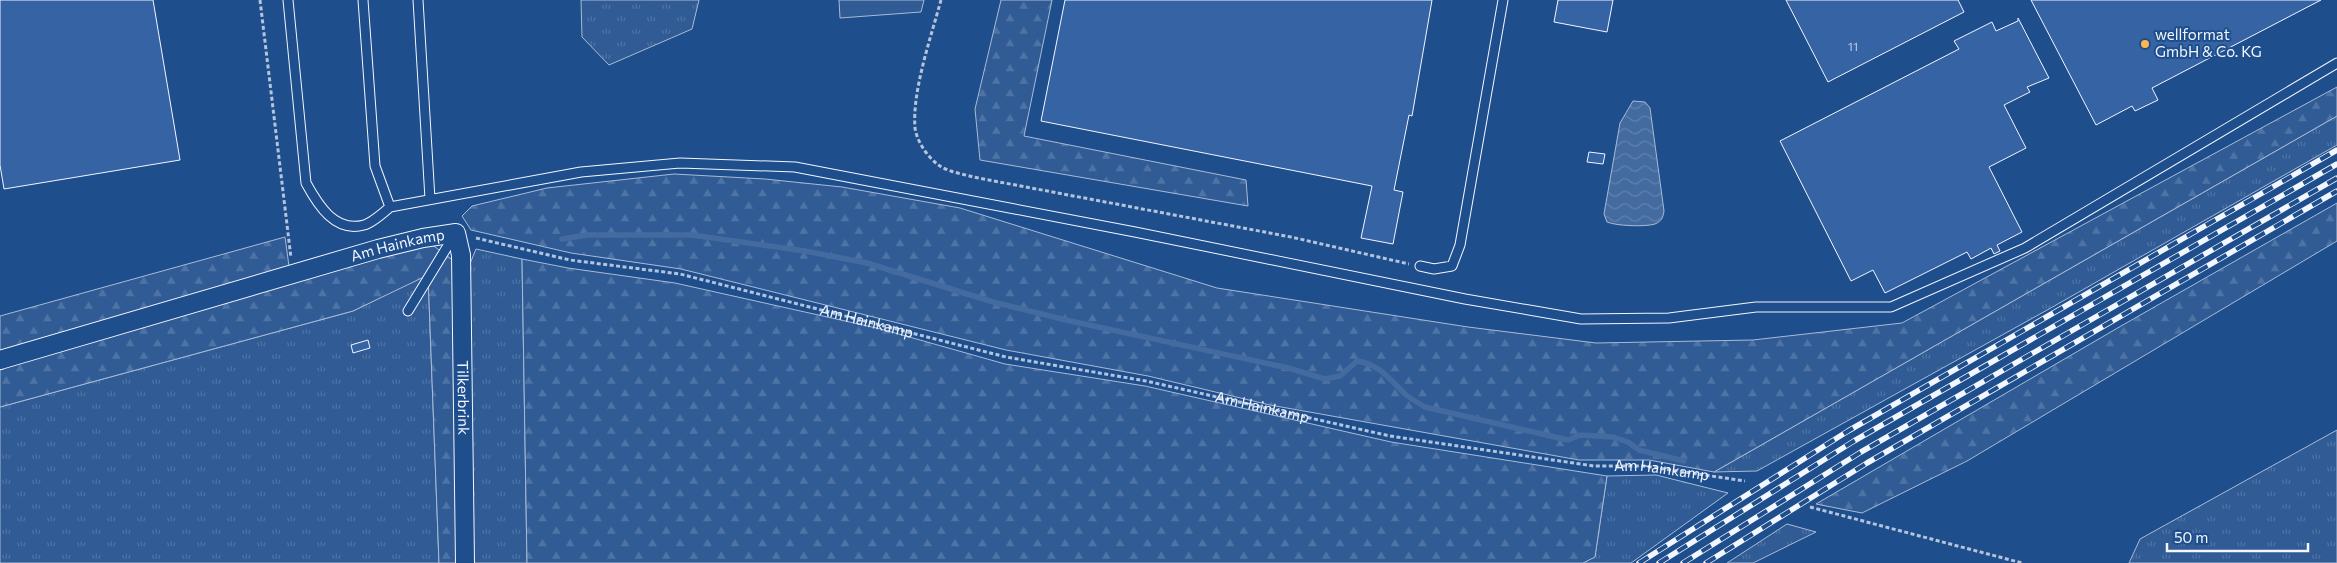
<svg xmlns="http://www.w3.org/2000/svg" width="2337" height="563" font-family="Commissioner,sans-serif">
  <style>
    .grass { fill: url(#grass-tufts); stroke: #a8bbd7 }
    .forest { fill: url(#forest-firs); stroke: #a8bbd7 }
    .built { fill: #305b95; stroke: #a8bbd7 }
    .water { fill: url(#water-waves); stroke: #a8bbd7 }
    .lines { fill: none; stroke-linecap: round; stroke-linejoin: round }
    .stream { stroke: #446ba0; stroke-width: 5.5 }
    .building { fill: #3563a3; stroke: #f2f6ff }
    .service-casing { stroke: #f2f6ff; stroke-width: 11 }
    .minor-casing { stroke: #f2f6ff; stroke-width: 20 }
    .path { stroke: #b3c4dc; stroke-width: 3; stroke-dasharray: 4 2.5; stroke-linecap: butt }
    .service { stroke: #1f4e8c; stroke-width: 9 }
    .minor { stroke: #1f4e8c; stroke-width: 18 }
    .rail-casing { stroke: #f2f6ff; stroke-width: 5.5 }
    .rail { stroke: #1f4e8c; stroke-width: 4; stroke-dasharray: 11; stroke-linecap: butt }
    .poi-dot { fill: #ffb74d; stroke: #1f4e8c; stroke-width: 2 }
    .labels { text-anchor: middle; stroke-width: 4; stroke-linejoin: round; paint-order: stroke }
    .number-label { font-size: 12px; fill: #c3d1e8 }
    .poi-label { font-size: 15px; fill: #f2f6ff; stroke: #1f4e8c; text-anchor: start }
    .street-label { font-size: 15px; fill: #f2f6ff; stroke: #1f4e8c }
  </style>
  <defs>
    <pattern id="grass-tufts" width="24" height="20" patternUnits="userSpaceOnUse" patternTransform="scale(1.25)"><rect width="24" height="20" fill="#305b95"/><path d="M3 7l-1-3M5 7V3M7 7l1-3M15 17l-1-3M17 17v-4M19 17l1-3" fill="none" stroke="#4e73a5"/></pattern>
    <pattern id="forest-firs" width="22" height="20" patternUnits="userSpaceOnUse" patternTransform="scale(1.25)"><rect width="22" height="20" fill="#305b95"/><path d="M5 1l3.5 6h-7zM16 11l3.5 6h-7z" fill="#4e73a5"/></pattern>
    <pattern id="water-waves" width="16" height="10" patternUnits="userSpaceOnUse" patternTransform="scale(1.25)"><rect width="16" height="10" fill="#446ba0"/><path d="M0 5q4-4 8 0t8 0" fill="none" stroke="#5f81ae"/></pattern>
  </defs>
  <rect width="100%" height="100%" fill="#1f4e8c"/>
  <path class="grass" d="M581 0H699L692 29 609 65 582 37Z
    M2337 116V145L2049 309 1757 471 1714 472Z
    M476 249 522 259 527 563H471L469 266Z
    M428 274 439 563H0V407L353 311Z
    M2337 430V563H2129L2140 539Z
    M1656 475 1728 493 1631 563H1583L1595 556 1607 476Z
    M1787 524 1816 532 1753 563H1727Z"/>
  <path class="forest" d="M1001 0H1052L1024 136 1246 180 1248 206 980 160 975 109Z
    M2337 87V116L1714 472 1649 460H1579L1270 405 1148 376 1006 350 681 269 571 253 471 230 462 216 472 206 547 188 674 174 765 179 842 187 960 208 1217 288 1468 327 1596 343 1753 340 1902 323Z
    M2337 203V241L1967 461 1862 513 1816 504 2121 326Z
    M285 237 291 281 431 244 454 261 459 563H439L428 275 353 311 0 407V370L4 369 3 354 0 355V316Z
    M522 259 568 268 675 283 881 329 1005 364 1145 386 1391 442 1607 476 1595 557 1583 563H527Z"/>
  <path class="built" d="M839 0H924L921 12 840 18Z"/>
  <path class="water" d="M1633 101 1645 102 1650 108 1664 211C1663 217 1662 221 1655 224 1646 227 1616 226 1607 222L1604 214 1620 123Z"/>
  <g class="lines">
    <path class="stream" d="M562 239 587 235H692L805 251 867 263 993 302 1066 320 1288 368 1325 379 1340 376 1357 361C1379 364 1390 379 1405 394 1411 399 1418 403 1425 407L1568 440 1580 435 1613 437 1628 442 1639 450 1684 461"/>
  </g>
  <path class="building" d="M0 0H153L180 160 4 189 0 165Z
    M1065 0H1432L1412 116 1409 115 1394 190 1403 192 1393 244 1361 238 1372 186 1041 121Z
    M1558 0H1613L1607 32 1554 22Z
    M1786 0H1958L1964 12 1828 82Z
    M2031 0H2321L2152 88 2158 100 2135 111 2132 106 2096 125Z
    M2018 18 2049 78 2027 87 2030 92 2004 105 2026 148 1989 167 2022 232 1997 245 2000 251 1994 254 1991 248 1971 259 1967 252 1885 293 1873 270 1851 281 1780 141 1959 49 1954 41 1992 22 1996 31 2018 21Z
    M1589 152 1605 154 1603 164 1587 162Z
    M368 340 370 348 353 353 351 345Z"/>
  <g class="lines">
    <g class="service-casing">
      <path id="service" d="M288 0 306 183C318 205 335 233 364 225 372 223 383 213 390 207L581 172 680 163 795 167 1135 232 1465 299 1581 319 1669 318 1756 307H1891L2025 248 2337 63
        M363 0 375 166 390 207
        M418 0 430 199
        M1420 266 1434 269 1452 266 1460 245 1503 0
        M408 311 455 234"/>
    </g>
    <g class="minor-casing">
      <g id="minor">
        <path id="s2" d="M0 360 378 249 423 238 456 233 461 255 465 563"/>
      </g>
    </g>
    <g class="path">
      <path d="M260 0 291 258"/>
      <path d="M941 0C931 37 912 91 915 128 917 142 928 158 940 166 949 172 963 174 973 177L1291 237 1409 264"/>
      <path id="s1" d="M476 238 570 260 680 274 1006 357 1146 381 1390 436 1594 466H1644L1745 481"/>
      <path d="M1810 507 2022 563"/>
    </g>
    <use href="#service" class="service"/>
    <use href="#minor" class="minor"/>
    <g class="rail-casing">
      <path id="rail" d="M1639 563 1848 431 2337 150
        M1659 563 1854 441 2337 164
        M1683 563 1861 452 2337 178
        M1706 563 1867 463 2337 191"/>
    </g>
    <use href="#rail" class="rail"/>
  </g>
  <circle class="poi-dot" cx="2145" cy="44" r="5"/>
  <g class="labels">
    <g class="number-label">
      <text x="1853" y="51">11</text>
    </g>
    <g class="poi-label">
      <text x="2155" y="40">wellformat<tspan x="2155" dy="17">GmbH &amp; Co. KG</tspan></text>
    </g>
    <g class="street-label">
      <text dy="5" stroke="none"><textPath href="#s2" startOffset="414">Am Hainkamp</textPath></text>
      <text dy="5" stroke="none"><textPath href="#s1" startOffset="400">Am Hainkamp</textPath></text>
      <text dy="5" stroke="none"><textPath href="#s2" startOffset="639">Tilkerbrink</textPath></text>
      <text dy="5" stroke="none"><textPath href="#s1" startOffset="805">Am Hainkamp</textPath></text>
      <text dy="5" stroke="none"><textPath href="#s1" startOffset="1210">Am Hainkamp</textPath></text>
    </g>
  </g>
  <path d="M2167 543v8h141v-8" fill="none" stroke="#f2f6ff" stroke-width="2.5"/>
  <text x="2174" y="543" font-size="15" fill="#f2f6ff" stroke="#1f4e8c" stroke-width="4" paint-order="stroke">50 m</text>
</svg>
